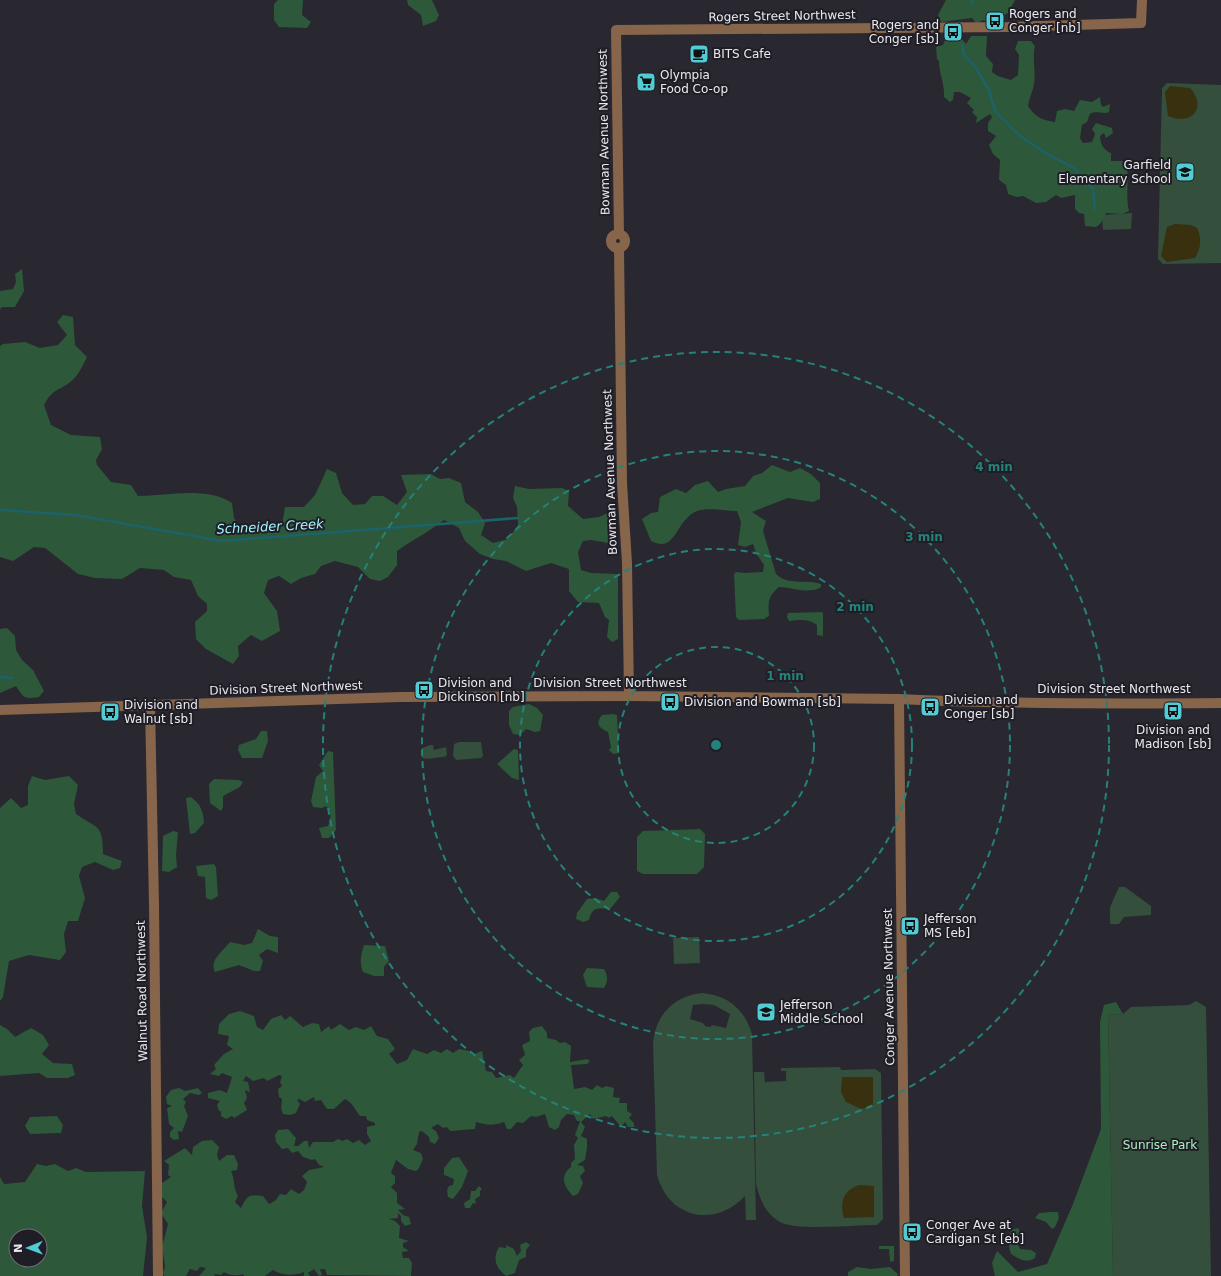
<svg xmlns="http://www.w3.org/2000/svg" width="1221" height="1276" font-family="'DejaVu Sans',sans-serif">
  <style>
    .green { fill: #344f3b; fill-rule: evenodd }
    .forest { fill: #2d583a; fill-rule: evenodd }
    .sand { fill: #38300f }
    .lines { fill: none; stroke-linecap: round; stroke-linejoin: round }
    .stream { stroke: #1b6269; stroke-width: 2.5 }
    .tertiary { stroke: #86654a; stroke-width: 10 }
    .ring { fill: none; stroke: #25827b; stroke-width: 2; stroke-dasharray: 7 5 }
    .labels { text-anchor: middle; stroke-width: 4; stroke-linejoin: round; paint-order: stroke }
    .poi-label { font-size: 12px; fill: #eae9ee; stroke: #1f1e26; text-anchor: start }
    .street-label { font-size: 12px; fill: #eae9ee; stroke: #1f1e26 }
    .park-label { font-size: 12px; fill: #acf2bf; stroke: #1f1e26 }
    .water-label { font-size: 13px; font-style: italic; fill: #a3f3fc; stroke: #1f1e26 }
    .centre { fill: #25827b; stroke: #1f1e26; stroke-width: 2 }
    .ring-label { font-size: 12px; text-anchor: middle; font-weight: bold; fill: #25827b; stroke: #1f1e26; stroke-width: 4; stroke-linejoin: round; paint-order: stroke }
  </style>
  <rect width="100%" height="100%" fill="#29272f"/>
  <path class="green" d="M1167 83 1221 85V263L1163 264 1158 259 1162 88Z
    M1132 213 1131 229 1103 230 1102 215Z
    M459 742H481L483 756 481 758 456 760 453 756 454 744Z
    M430 745H433L434 750 446 747 447 755 444 757C436 757 430 760 422 758V748Z
    M1119 887H1125L1151 906V915L1124 917 1119 924H1110V907Z
    M699 937 700 963 674 964 673 938Z
    M702 993C728 995 745 1010 752 1034L756 1220H746L745 1196C715 1228 669 1219 657 1175L653 1044C655 1016 673 996 702 993ZM702 1004 714 1005 730 1014 726 1028 712 1025 710 1027 705 1026 703 1023 690 1019 693 1005Z
    M1196 1001 1206 1007 1211 1276H1113L1108 1015 1123 1014 1131 1007 1189 1005Z
    M840 1067 841 1070 875 1069 881 1073 883 1219 877 1225C856 1225 796 1231 780 1222 765 1213 760 1200 756 1184L754 1072H764L765 1082 786 1081V1071H781V1068Z"/>
  <path class="forest" d="M278 0H303L302 15 311 22 307 28 279 27 274 20V4Z
    M407 0H432L439 15 436 21 423 26 421 15 408 5Z
    M946 0H1015L1008 13 1000 17 997 24 991 27 984 20 976 23 972 18 941 22 938 15Z
    M971 36H987L986 56 993 64 992 72 998 76 1011 80 1018 75 1019 55 1015 49 1018 41H1031L1035 46C1032 59 1036 71 1034 84 1033 91 1029 98 1028 106 1035 117 1042 120 1055 122L1057 111 1065 109 1074 111 1080 100 1092 102 1100 97 1101 105 1103 107 1110 104 1109 112C1103 115 1097 110 1090 114L1087 122 1082 125 1080 138 1083 143 1092 142 1095 134 1092 129 1096 123 1112 128 1113 133 1106 138 1104 133 1100 136C1100 143 1104 151 1111 153V161H1126C1130 178 1125 195 1129 211L1122 214 1106 213 1101 223 1096 227 1085 226 1084 214 1079 213 1075 209V195L1061 198 1056 195 1046 202 1036 203 1023 196 1017 197 1008 194 1006 185 999 180 1000 160 993 154 989 145 996 136 988 131V123L992 117 990 114 976 123 977 117 972 112 974 110 967 103 971 98 960 92H954L953 100 950 102 944 97C945 85 939 74 939 61L937 59 936 47 943 45 946 38H961L966 44Z
    M22 269 24 291 15 307H2L0 309V291L13 289 16 282 15 274Z
    M63 315 73 317 75 345 87 357C83 365 78 377 69 383 55 393 54 388 44 405L51 425 71 435 100 437 102 449 96 460 97 465 111 482 131 485 138 496C167 496 206 486 232 503L234 518 240 528 282 525 285 507H304L315 495 327 469 336 473 342 493 353 505 365 504 372 496H383L397 505 407 492 401 475 431 474 440 479 449 478 461 483 465 502 478 512 485 523 481 535 493 543 508 539 518 525 517 507 513 498 515 486 529 489 562 488 569 491 568 506 583 519 599 517 612 511 617 524 614 544 591 540 583 541 578 552 581 570 591 573 618 574V639L612 642 607 637 609 620 605 617 599 603 578 602 569 591V569L551 563 526 571 506 561 493 559 480 554 465 541 459 528 444 520C429 532 412 540 397 551V565L388 577 380 581 370 579 358 567 335 561 321 566 315 574 301 578 291 584 279 576 268 580 264 593 277 611 280 631 262 641 251 635 238 646 239 656 233 664 206 649 196 639 195 622 207 611V604L198 596 191 580 174 577 164 570 140 568 122 579 95 578 78 574 45 548 34 547 13 561 0 557V346L3 344 25 342 40 348 58 345 67 335 57 322Z
    M772 465 790 472 800 468 811 474 820 483V499L813 502 788 498 752 512 766 521 763 531 776 574C788 586 808 579 821 584V587C810 595 791 587 779 587 768 596 768 602 769 616L764 619 739 620 736 617 734 574 736 572 745 573 763 572 764 565 756 553 753 544 745 547 738 545 741 522 737 511C726 511 708 507 697 511 674 521 677 554 651 541L642 519 651 513 658 512 660 497 676 489 686 493 695 485 708 481 718 492 726 489 745 486 753 476 762 473Z
    M822 612 823 614V636L817 635V625C808 618 799 620 789 621L787 617 788 613Z
    M7 628 15 636 16 650 22 660 33 670 44 691 39 697C25 699 24 699 16 686L0 693V629Z
    M529 704 537 708 543 715 540 731 535 732 526 729 520 735 513 734 509 725V711L513 707Z
    M613 714 617 715 619 753 613 754 609 750 611 747 608 732C599 728 595 724 602 715Z
    M261 731H267L268 741 262 758H242L238 750 239 745 256 739Z
    M514 749 518 750 519 780 512 778 497 764Z
    M328 751 333 752 336 830 329 838H322L319 828 328 826C331 818 332 812 326 806L322 808 313 807 311 801 316 777 323 771 319 765Z
    M32 776 45 780 69 776 78 785 74 804 76 814C97 829 103 823 103 854L122 861 120 868 113 870 95 862 82 867 79 876 85 898 78 921H68L64 934 66 952 60 960 29 955 9 961 3 997 0 1001V808L11 798 21 808 28 805V786Z
    M214 779 239 780 243 782 240 787 223 796V807L221 811 210 803 209 784Z
    M191 797C201 805 203 810 204 823L195 833 190 834 186 798Z
    M700 829 705 834 704 867 697 874H643L637 871V837L643 831Z
    M173 831 178 832 176 855 177 867 169 872 162 871 163 836Z
    M214 864 216 867 218 896 211 900 206 898 205 877 198 876 196 866Z
    M611 892H617L620 897 611 908C599 910 593 904 589 920L583 922 576 919 577 913 587 899 595 898 604 901Z
    M258 929 270 936 278 937V953L267 949 259 955 263 961 260 971H254L239 965 215 972C209 960 222 952 230 942L244 945 252 943Z
    M364 945 385 946 389 961 384 967V976H374L363 972C359 962 361 955 364 945Z
    M587 968 604 969C608 975 608 982 604 988L587 987 583 975Z
    M1116 1002 1123 1014 1108 1015 1113 1276H995L992 1263 997 1251 1018 1272 1047 1264 1073 1204 1101 1129 1100 1022 1104 1005Z
    M240 1011 254 1016 257 1027 263 1030 271 1019 281 1015 285 1020 290 1016 303 1027 312 1023 319 1024 321 1032 329 1026 331 1030 340 1024 349 1030 356 1027 364 1030 371 1026 377 1036 388 1039 395 1049 389 1054 397 1064 407 1060 413 1049 427 1054 434 1050 441 1053 447 1049 453 1053 459 1049 469 1051 472 1055 482 1051 486 1071 492 1072 496 1078 510 1075 514 1078 523 1065 519 1060 525 1055 522 1045 530 1041 529 1032 533 1028 542 1026 547 1033V1038L556 1040 560 1043 565 1042 571 1046 570 1062 587 1059 590 1061 587 1064 571 1065 574 1089 585 1087 592 1090 597 1085 602 1088 606 1086 614 1088 613 1097 620 1098 619 1103H627V1111L632 1114 629 1118 634 1123V1127H628L625 1122 621 1127 612 1116 609 1118 606 1116 593 1119 590 1114 581 1122 585 1127 581 1136 587 1139V1148L585 1160 577 1165 583 1166 585 1171 580 1176 583 1183 578 1194 573 1196C564 1187 559 1176 571 1167V1163L575 1159 574 1145 578 1138 575 1135 580 1121H577L574 1115 567 1114 561 1120 559 1127 555 1130 549 1127 545 1114 536 1117 531 1116 523 1123 517 1122 511 1129H507L504 1122C493 1126 487 1125 476 1122L475 1129 450 1131 447 1127 443 1128 438 1124 431 1128 436 1131 439 1138 435 1144 430 1142 429 1137 422 1131 419 1132 417 1144 413 1150 421 1153 423 1159 419 1168 416 1171 408 1169 396 1160 391 1173 395 1176V1183L391 1187 397 1193V1203L405 1209 398 1210 403 1215 409 1217 411 1224 405 1226 401 1221V1216L398 1213V1218L389 1219 395 1221 400 1226 399 1238 409 1241 403 1243V1247L409 1251 402 1252 403 1258H409L412 1263 411 1276 327 1275 325 1269H320L322 1275 319 1276 314 1269 308 1273 310 1276H304V1272C293 1276 284 1276 273 1270L265 1276H244L243 1274C238 1276 229 1276 224 1272L221 1275 214 1274 215 1276H199L206 1268 200 1267 197 1271 190 1269 186 1276H164L163 1273 165 1266 162 1247 168 1224 161 1213 167 1202 160 1195 159 1185 171 1177 168 1175 169 1165 164 1161 185 1148 192 1155 193 1147 202 1141 212 1140 219 1147 217 1155 219 1161 227 1155H234L238 1164 237 1170 231 1171C235 1179 233 1188 238 1196L235 1202 241 1208C247 1195 249 1194 263 1196L269 1204 276 1200 280 1194 286 1195 291 1189 299 1194 304 1190 307 1182 302 1176 309 1170 324 1167 319 1165 315 1159 312 1160 303 1157 298 1151 292 1153 288 1148 282 1149 276 1142 275 1135 278 1130 288 1129 296 1138 294 1146H298L304 1141H308L309 1148 313 1142H333L338 1139 343 1141 347 1139 353 1143 359 1140 365 1145 371 1141 367 1134V1127L375 1125V1123L367 1120 366 1116H360C355 1110 353 1103 345 1099L334 1109H327L321 1100 315 1101 314 1097 305 1102 299 1099 297 1100 300 1104 296 1113 290 1115 283 1114 281 1108 282 1099 279 1097 278 1089 282 1086 280 1082 282 1076 279 1075 267 1081 264 1078 253 1081 246 1076 243 1081 248 1082 250 1092 245 1090 247 1098 244 1103 247 1110 234 1118 232 1116 226 1119 221 1116V1111H219L217 1105 220 1101 208 1098V1093L220 1090 227 1093 232 1077 222 1073 219 1076 210 1074 216 1069 214 1065 224 1054 233 1049 227 1045 229 1036 218 1034 219 1024 229 1014Z
    M0 1025 7 1029 15 1037 31 1028 43 1035 49 1045 42 1054 53 1063 72 1064 75 1075 68 1078H47L39 1073 0 1076Z
    M179 1088 185 1091 198 1088 202 1093 199 1095 190 1093 183 1099 186 1102 184 1106 188 1116 182 1132 178 1131 179 1139 174 1140 170 1137V1132L174 1128 169 1124 167 1108 172 1106 167 1104 166 1097 171 1090Z
    M57 1116 63 1125 61 1133 30 1134 25 1126 30 1117Z
    M459 1157 468 1171 462 1187 453 1199 448 1197 447 1190 449 1186 453 1185 454 1179 444 1175V1168L452 1158Z
    M37 1164 46 1166 55 1164 68 1171 76 1168 86 1172 145 1171 142 1206 147 1237 143 1276H0V1177L4 1184 25 1182ZM16 1236H40V1260H16Z
    M479 1186 482 1189 480 1191V1196L475 1199 476 1204 473 1203 470 1208H465L464 1203 470 1199 471 1191H475Z
    M1051 1212H1058L1059 1218 1055 1227 1052 1229 1046 1222 1035 1218 1039 1213Z
    M1018 1228 1021 1233 1018 1244 1020 1249 1031 1250 1036 1253 1035 1258C1027 1264 1019 1259 1011 1254 1008 1246 1009 1239 1011 1230Z
    M526 1242 530 1245 526 1250V1257L519 1260 515 1273 506 1276C496 1268 492 1259 499 1247L506 1248V1245L514 1249 517 1256 521 1251 520 1245Z
    M879 1246H894V1261L890 1262 889 1249H879Z
    M857 1267 871 1269 890 1267 898 1274 897 1276H848V1272Z"/>
  <path class="sand" d="M1170 86 1190 88C1208 108 1191 126 1168 116L1165 92Z
    M1175 224 1191 225 1197 228C1202 238 1201 248 1195 258L1167 262 1161 256 1167 227Z
    M842 1077H873V1106L861 1109 846 1102 841 1092Z
    M860 1185 874 1186V1217L844 1218C839 1202 844 1189 860 1185Z"/>
  <g class="lines">
    <path class="stream" d="M972 4 973 0
      M962 45 964 55 976 68 989 90 995 111 1020 136 1047 154 1074 168 1093 189 1095 209
      M0 510 75 515 222 541 518 518
      M0 677 13 678"/>
    <path class="tertiary" d="M611 241a7 7 0 1 1 14 0a7 7 0 1 1-14 0Z
      M619 234 616 30 1008 27 1141 23 1142 0
      M619 248 622 483 627 563 629 696
      M899 699 905 1276
      M150 705 154 904 158 1276
      M0 710 400 697 629 696 899 699C1006 704 1114 704 1221 703"/>
  </g>
  <g class="ring">
    <circle cx="716" cy="745" r="98"/>
    <circle cx="716" cy="745" r="196"/>
    <circle cx="716" cy="745" r="294"/>
    <circle cx="716" cy="745" r="393"/>
  </g>
  <defs>
    <g id="bus-square" transform="scale(1)"><rect x="-9" y="-9" width="18" height="18" rx="4" fill="#51ccd5" stroke="#1f1e26"/><path d="M-5-6H5V4H4V6H2V4H-2V6H-4V4H-5ZM-3.5-4V0h7V-4ZM-3.5 1.2v1.5H-2V1.2ZM2 1.2v1.5H3.5V1.2Z" fill="#111"/></g>
    <g id="cafe-square" transform="scale(1)"><rect x="-9" y="-9" width="18" height="18" rx="4" fill="#51ccd5" stroke="#1f1e26"/><path d="M-5.5-4.5H6V0H3Q3 3.5 0 3.5H-2.5Q-5.5 3.5-5.5 0ZM3-3.2v2h1.7v-2ZM-6 4.5H4V6H-6Z" fill="#111"/></g>
    <g id="supermarket-square" transform="scale(1)"><rect x="-9" y="-9" width="18" height="18" rx="4" fill="#51ccd5" stroke="#1f1e26"/><path d="M-6-5.5h2.5l.6 2H6L4.5 2H-2.5L-4.4-4H-6ZM-1.5 3.2a1.3 1.3 0 1 0 .1 0ZM3 3.2a1.3 1.3 0 1 0 .1 0Z" fill="#111"/></g>
    <g id="school-square" transform="scale(1)"><rect x="-9" y="-9" width="18" height="18" rx="4" fill="#51ccd5" stroke="#1f1e26"/><path d="M0-5L7-2L0 1L-7-2ZM-4 1L0 2.5L4 1V4Q0 6-4 4Z" fill="#111"/></g>
  </defs>
  <g fill-rule="evenodd">
    <use href="#bus-square" x="995" y="21"/>
    <use href="#bus-square" x="953" y="32"/>
    <use href="#cafe-square" x="699" y="54"/>
    <use href="#supermarket-square" x="646" y="82"/>
    <use href="#school-square" x="1185" y="172"/>
    <use href="#bus-square" x="424" y="690"/>
    <use href="#bus-square" x="670" y="702"/>
    <use href="#bus-square" x="930" y="707"/>
    <use href="#bus-square" x="1173" y="711"/>
    <use href="#bus-square" x="110" y="712"/>
    <use href="#bus-square" x="910" y="926"/>
    <use href="#school-square" x="766" y="1012"/>
    <use href="#bus-square" x="912" y="1232"/>
  </g>
  <g class="labels">
    <g class="poi-label">
      <text x="1009" y="18">Rogers and<tspan x="1009" dy="14">Conger [nb]</tspan></text>
      <text x="939" y="29" text-anchor="end">Rogers and<tspan x="939" dy="14">Conger [sb]</tspan></text>
      <text x="713" y="58">BITS Cafe</text>
      <text x="660" y="79">Olympia<tspan x="660" dy="14">Food Co-op</tspan></text>
      <text x="1171" y="169" text-anchor="end">Garfield<tspan x="1171" dy="14">Elementary School</tspan></text>
      <text x="438" y="687">Division and<tspan x="438" dy="14">Dickinson [nb]</tspan></text>
      <text x="944" y="704">Division and<tspan x="944" dy="14">Conger [sb]</tspan></text>
      <text x="684" y="706">Division and Bowman [sb]</text>
      <text x="124" y="709">Division and<tspan x="124" dy="14">Walnut [sb]</tspan></text>
      <text x="1173" y="734" text-anchor="middle">Division and<tspan x="1173" dy="14">Madison [sb]</tspan></text>
      <text x="924" y="923">Jefferson<tspan x="924" dy="14">MS [eb]</tspan></text>
      <text x="780" y="1009">Jefferson<tspan x="780" dy="14">Middle School</tspan></text>
      <text x="926" y="1229">Conger Ave at<tspan x="926" dy="14">Cardigan St [eb]</tspan></text>
    </g>
    <g class="street-label">
      <text transform="translate(782 16) rotate(-1)" y="4">Rogers Street Northwest</text>
      <text transform="translate(604 132) rotate(-91)" y="4">Bowman Avenue Northwest</text>
      <text transform="translate(610 472) rotate(-92)" y="4">Bowman Avenue Northwest</text>
      <text x="610" y="687">Division Street Northwest</text>
      <text transform="translate(286 688) rotate(-2)" y="4">Division Street Northwest</text>
      <text x="1114" y="693">Division Street Northwest</text>
      <text transform="translate(889 987) rotate(-91)" y="4">Conger Avenue Northwest</text>
      <text transform="translate(142 991) rotate(-91)" y="4">Walnut Road Northwest</text>
    </g>
    <g class="park-label">
      <text x="1160" y="1149">Sunrise Park</text>
    </g>
    <g class="water-label">
      <text transform="translate(270 526) rotate(-3)" y="5">Schneider Creek</text>
    </g>
  </g>
  <circle cx="716" cy="745" r="6" class="centre"/>
  <g class="ring-label">
    <text x="994" y="471">4 min</text>
    <text x="924" y="541">3 min</text>
    <text x="855" y="611">2 min</text>
    <text x="785" y="680">1 min</text>
  </g>
  <g transform="translate(28 1248) rotate(269)"><circle r="19" fill="#1f1e26" stroke="#706f76"/>
  <path d="M0-3L7 15L0 10L-7 15Z" fill="#51ccd5"/>
  <text y="-6" font-size="11" font-weight="bold" text-anchor="middle" fill="#eae9ee">N</text>
  </g>
</svg>
